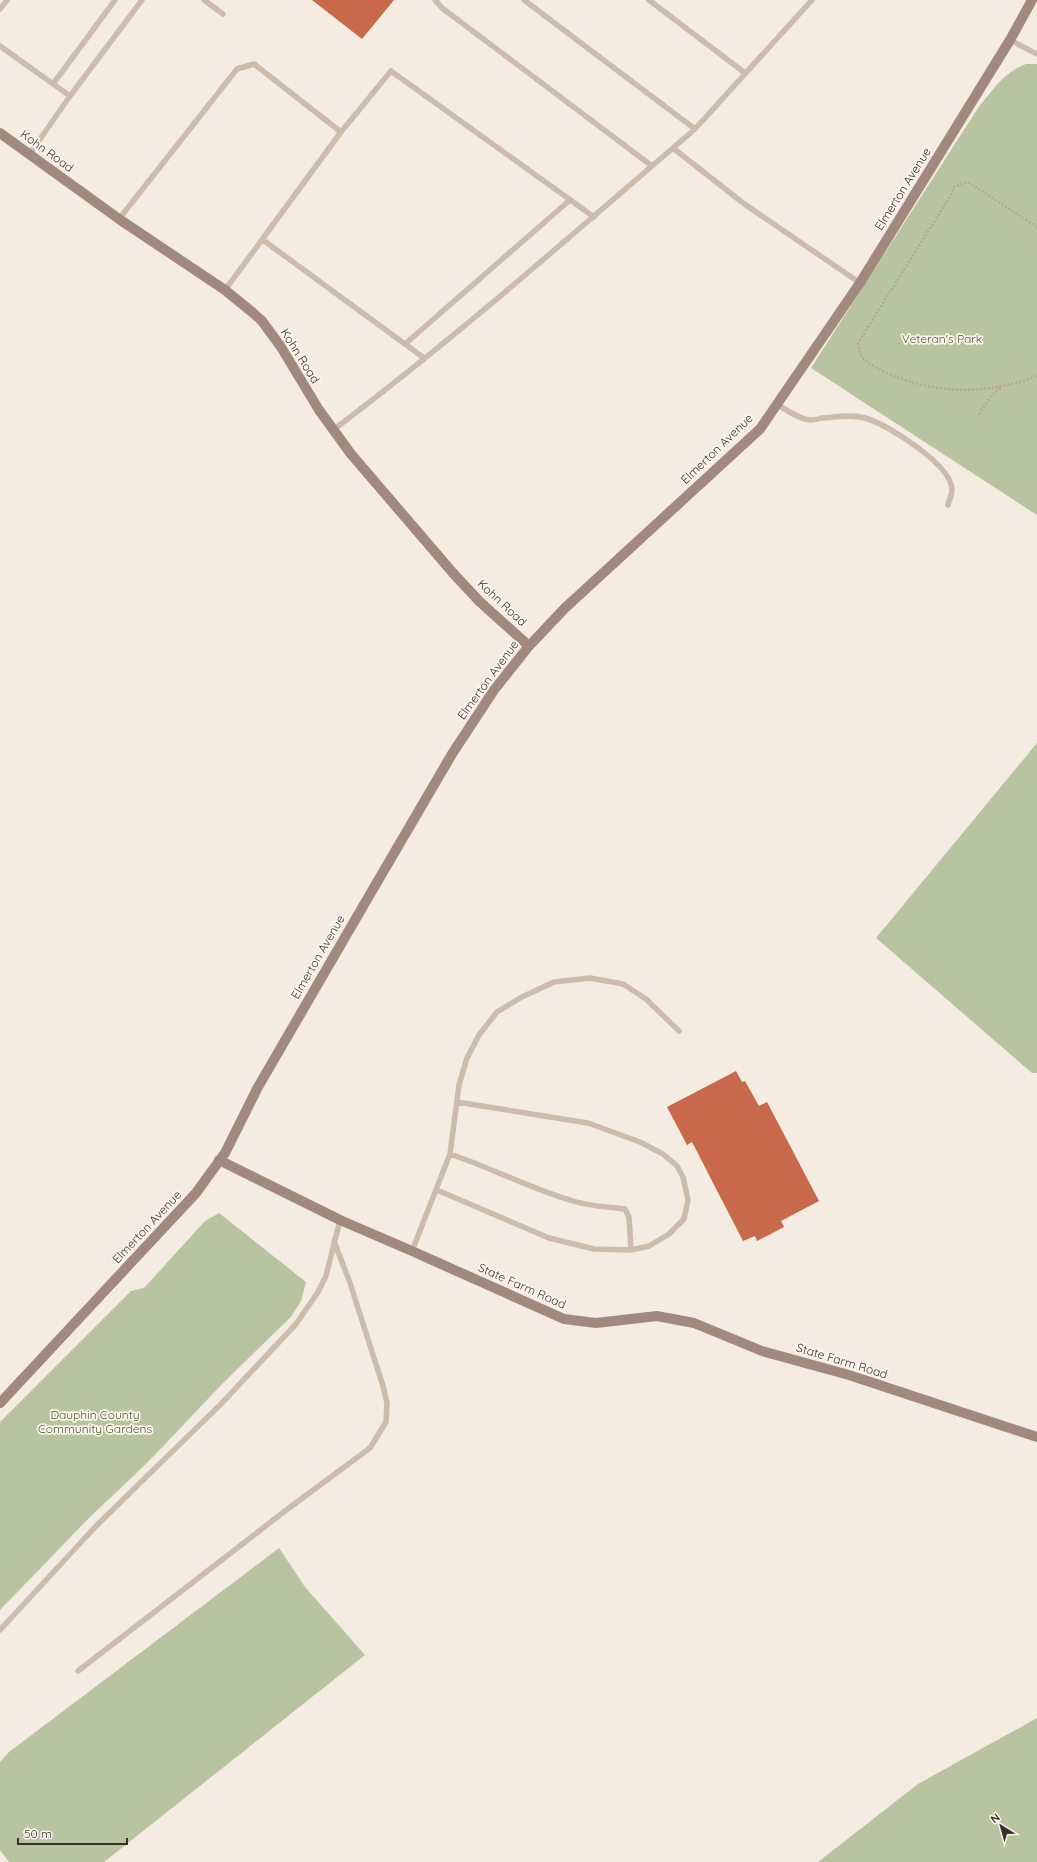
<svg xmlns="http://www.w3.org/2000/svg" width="1037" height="1862" font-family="Quicksand,sans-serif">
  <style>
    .green { fill: #b8c4a0 }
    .building { fill: #c8694b }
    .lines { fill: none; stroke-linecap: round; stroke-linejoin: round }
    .path { stroke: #b9a596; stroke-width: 2.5; stroke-dasharray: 2 2; stroke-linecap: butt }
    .lane { stroke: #cdbbac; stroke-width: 5.5 }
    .secondary { stroke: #a18a7d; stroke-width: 10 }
    .labels { text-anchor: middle; stroke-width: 3.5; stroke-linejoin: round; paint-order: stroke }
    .street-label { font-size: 12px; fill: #3b302b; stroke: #fbf5ee }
    .park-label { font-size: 12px; fill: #4a5a2e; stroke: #fbf5ee }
  </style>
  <rect width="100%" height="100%" fill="#f4ebe1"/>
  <path class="green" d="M1026 64H1037V515L811 368 978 108C992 91 1004 72 1026 64Z
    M1037 743V1073H1032L876 938Z
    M219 1213 306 1282 301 1301 291 1317 226 1380 149 1461 88 1519 0 1610V1422L131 1291 144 1288 205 1221Z
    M279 1548 305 1587 365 1655 104 1862H9L0 1850V1762L9 1752Z
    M1037 1718V1862H818L918 1784Z"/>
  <path class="building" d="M312 0H394L362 39Z
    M736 1071 742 1082 745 1081 759 1106 767 1102 819 1201 781 1221 784 1227 757 1241 755 1236 743 1241 692 1142 687 1145 667 1107Z"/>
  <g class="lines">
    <path class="path" d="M1037 227 971 184 967 182 954 187 951 195 858 343C860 362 870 364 885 372 933 395 988 395 1037 376
      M979 414 991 396 1001 388"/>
    <path class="lane" d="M204 0 223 14
      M524 0 695 129 812 0
      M649 0 745 73
      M0 9 7 0
      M1010 40 1037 54
      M0 46 70 96 29 155
      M53 84 115 0
      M70 96 142 0
      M673 148 743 203 860 283
      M652 166 695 129
      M119 219 237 69 254 64 341 132 391 71 594 217
      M263 240 424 358
      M225 290 341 132
      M405 344 570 200
      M777 404C786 410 799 419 810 420 814 420 819 419 822 418 836 417 851 414 865 418 887 424 952 465 952 490 952 495 949 500 948 505
      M333 430C443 347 548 256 652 166L442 8 435 0
      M450 1154C492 1168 531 1189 573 1201 589 1206 608 1207 625 1209L629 1217 631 1250
      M437 1190 549 1238 594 1249 631 1250 649 1246 669 1234 684 1219 688 1200 683 1177 677 1166 663 1154 640 1142 588 1123 457 1102
      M412 1251 450 1154 459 1085 467 1058 479 1035 497 1012 522 997 554 982 590 978 623 984 646 999 679 1031
      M0 1630 96 1526 220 1405 296 1324 318 1292 326 1276 340 1220
      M78 1671 285 1511 370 1448 386 1422 387 1403 383 1386 350 1283 334 1241"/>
    <path class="secondary" d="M0 133 119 219 225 290 252 312 262 321 281 347 319 410 351 454 453 573 479 601 529 646
      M219 1160 340 1220 412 1251 564 1319 596 1323 657 1316 694 1323 762 1351 849 1375 1037 1437
      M0 1403 196 1193 225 1153 258 1087 369 896 452 754 494 690 529 646 565 608 760 429 860 283 1010 40 1032 0"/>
  </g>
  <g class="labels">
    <g class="street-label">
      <text transform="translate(47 151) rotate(36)" y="4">Kohn Road</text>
      <text transform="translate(903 189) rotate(-58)" y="4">Elmerton Avenue</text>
      <text transform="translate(300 356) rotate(58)" y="4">Kohn Road</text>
      <text transform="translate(717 449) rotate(-44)" y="4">Elmerton Avenue</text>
      <text transform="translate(502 603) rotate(43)" y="4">Kohn Road</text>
      <text transform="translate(488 680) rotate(-54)" y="4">Elmerton Avenue</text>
      <text transform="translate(318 957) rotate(-60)" y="4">Elmerton Avenue</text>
      <text transform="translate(147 1227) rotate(-47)" y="4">Elmerton Avenue</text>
      <text transform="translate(522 1286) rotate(24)" y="4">State Farm Road</text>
      <text transform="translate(842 1361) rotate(17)" y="4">State Farm Road</text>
    </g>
    <g class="park-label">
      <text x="942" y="343">Veteran's Park</text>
      <text x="95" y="1419">Dauphin County<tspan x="95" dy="14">Community Gardens</tspan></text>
    </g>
  </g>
  <g transform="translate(1001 1826) rotate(323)" stroke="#fbf5ee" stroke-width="3" paint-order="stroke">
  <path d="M0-3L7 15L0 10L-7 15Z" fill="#3b302b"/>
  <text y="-6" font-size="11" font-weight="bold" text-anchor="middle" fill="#3b302b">N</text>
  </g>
  <path d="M18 1838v6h109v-6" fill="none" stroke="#3b302b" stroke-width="2"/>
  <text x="24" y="1838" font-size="12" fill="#3b302b" stroke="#fbf5ee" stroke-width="3" paint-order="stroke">50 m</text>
</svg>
